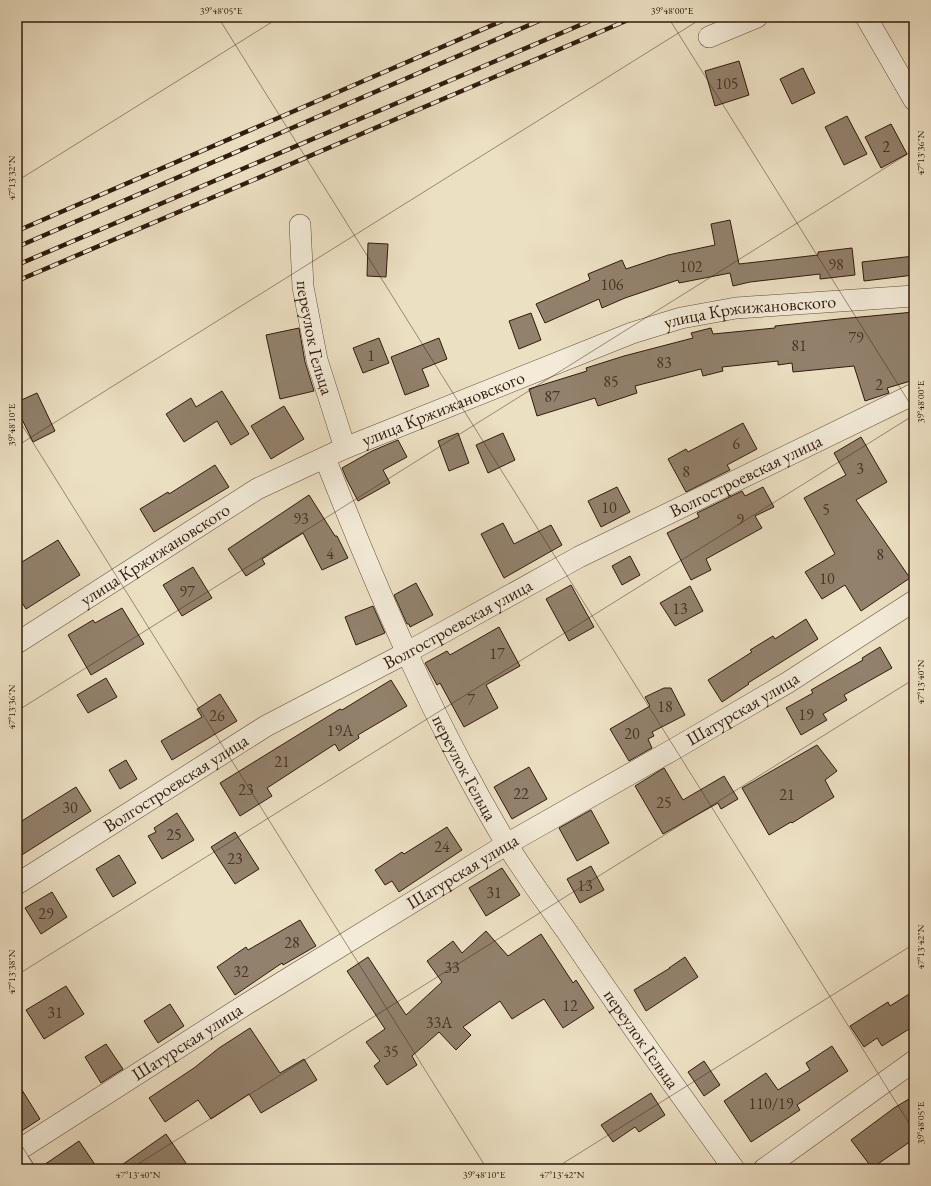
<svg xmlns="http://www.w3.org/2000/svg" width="931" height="1186" font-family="'EB Garamond',serif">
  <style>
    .building { fill: #92816c; stroke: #311b0d }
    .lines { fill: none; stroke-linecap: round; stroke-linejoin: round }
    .minor-casing { stroke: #604c3a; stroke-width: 22 }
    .minor { stroke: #f3ebd8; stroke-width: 21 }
    .rail-casing { stroke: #311b0d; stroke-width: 4.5 }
    .rail { stroke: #f3ebd8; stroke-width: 3; stroke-dasharray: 9; stroke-linecap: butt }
    .ticks { fill: none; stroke: #311b0d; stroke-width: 1; stroke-opacity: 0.45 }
    .labels { text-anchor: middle; stroke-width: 3; stroke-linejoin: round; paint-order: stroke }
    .number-label { font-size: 16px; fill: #493425 }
    .street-label { font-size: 18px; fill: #311b0d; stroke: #f3ebd8 }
    .neatline { fill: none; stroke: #311b0d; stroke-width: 1.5 }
    .ticks-label { font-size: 10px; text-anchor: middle; fill: #311b0d }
  </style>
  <rect width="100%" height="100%" fill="#ece0c3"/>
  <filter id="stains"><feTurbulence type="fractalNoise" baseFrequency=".005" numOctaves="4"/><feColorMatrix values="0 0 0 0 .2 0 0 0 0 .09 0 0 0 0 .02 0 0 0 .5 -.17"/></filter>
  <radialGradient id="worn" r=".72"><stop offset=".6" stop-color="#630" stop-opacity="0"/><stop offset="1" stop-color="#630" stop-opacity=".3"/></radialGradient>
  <path class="building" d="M739 61 749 95 715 106 705 71Z
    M803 68 815 93 792 104 780 79Z
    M847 116 867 154 844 165 825 127Z
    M891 124 907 154 881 168 865 137Z
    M730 220 739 264 818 255V252L852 248 855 275 820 279V274L750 282 733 286 730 273 679 283 678 280 625 298 602 308 599 299 545 323 536 304 590 280 588 274 622 260 626 269 668 255 715 245 711 224Z
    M368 243 388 244 386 277 367 276Z
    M914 256V275L864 281 862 262Z
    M914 312V380L887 388 889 393 865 401 854 366 793 372 792 363 778 365V361L722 367 723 371 703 376 701 369 635 386 637 393 598 406 595 398 537 416 529 389 587 371 586 368 624 356 693 338 691 333 711 328 713 334 775 328V326L839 319Z
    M531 313 541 340 519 349 509 321Z
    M299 328 305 362 314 391 280 399 266 335Z
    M379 338 389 363 363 373 353 348Z
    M439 338 447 359 422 369 429 386 405 395 391 357Z
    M222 391 249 434 231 445 217 421 184 442 166 414 191 398 196 407Z
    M37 393 55 431 33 442 17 409V402Z
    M284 406 304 439 271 459 251 426Z
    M743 423 757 449 727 465 730 470 686 492 668 459 686 449 688 452Z
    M458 433 469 463 449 471 438 441Z
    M503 433 515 460 488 473 476 445Z
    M861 437 887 482 856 500 910 578 861 611 845 585 822 599 805 572 835 554 804 498 846 475 834 453Z
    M398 440 407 457 383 470 390 483 358 501 347 480 342 468 372 451Z
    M215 465 229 487 154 532 140 509 168 492 169 494Z
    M617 487 630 512 601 527 588 501Z
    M763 487 774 507 755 516 762 528 706 559 711 570 691 580 667 533 699 517 697 513 742 491 745 496Z
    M309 495 335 536H337L348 558 322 570 303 533 262 559 265 564 246 576 228 549Z
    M503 523 514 544 551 525 562 545 504 578 481 534Z
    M58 540 80 575 26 609 17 595V565Z
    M630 556 640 575 622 585 612 566Z
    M193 567 212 598 182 616 163 585Z
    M416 583 433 615 410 627 409 624H407L394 595Z
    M571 585 594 627 569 641 546 599Z
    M690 586 703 611 675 626 660 603Z
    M373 606 385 633 356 645 345 617Z
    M122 608 144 644 91 675 68 635 93 620 95 623Z
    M806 619 818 639 748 683 749 684 722 702 708 680 752 652 750 650 773 636 775 639Z
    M499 627 520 666 486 685 498 708 464 727 440 683 437 685 425 663 447 651 450 655Z
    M880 647 892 668 844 695 847 700 823 714 827 720 801 735 786 708 813 693 811 690 863 660 862 658Z
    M106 678 117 697 88 713 77 695Z
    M391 680 407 706 358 735 359 738 339 751 335 744 267 788 272 796 240 816 220 783 340 709 342 710Z
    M664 688H671L685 715 652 732 654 736 648 739 652 748 629 761 610 729 650 706 645 697Z
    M220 694 237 721 172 760 161 741 202 717 197 709Z
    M817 745 837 771 825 780 834 797 792 823 791 822 769 835 742 788Z
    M126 760 137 779 120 789 109 770Z
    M529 767 547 799 512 819 494 787Z
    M664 768 683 800 724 776 738 799 721 809 718 803 663 834 635 786Z
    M76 787 91 811 17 858V824Z
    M591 810 609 843 577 861 559 828Z
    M177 813 194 840 162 859 148 836 156 832 154 828Z
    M447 827 462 850 399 892 392 881 385 885 375 870 402 852 404 854Z
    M235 832 259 869 235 884 211 847Z
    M119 855 136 883 113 897 96 869Z
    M591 866 604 890 580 903 567 879Z
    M502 868 520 895 486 916 469 888Z
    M52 892 67 917 41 934 25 908Z
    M300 920 316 946 283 965 282 963 235 995 217 967 246 947 248 950Z
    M486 931 508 956 541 934 573 983 576 980 594 1008 563 1028 544 999 512 1019 500 1001 463 1027 471 1035 456 1050 439 1032 412 1056 417 1065 387 1085 374 1066 380 1061 366 1042 385 1029 347 971 368 957 406 1015 442 982 427 961 453 941 462 953Z
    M685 957 698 977 646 1011 634 990 670 968H669Z
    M66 986 84 1014 44 1039 26 1010Z
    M914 991V1026L882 1046 877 1038 864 1047 850 1026 888 1002 890 1006Z
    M170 1004 184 1026 158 1043 144 1021Z
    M250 1028 280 1073 304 1059 317 1080 261 1113 249 1094 211 1119 198 1100 165 1122 149 1098 194 1068 219 1048Z
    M106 1044 123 1069 101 1083 85 1057Z
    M832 1046 848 1071 797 1105 800 1110 751 1142 724 1101 766 1073 778 1090 810 1070 806 1063Z
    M704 1061 720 1085 704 1096 688 1072Z
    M17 1082 40 1119 17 1134Z
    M651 1093 665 1115 639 1132 635 1127 613 1142 601 1125Z
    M914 1096V1139L872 1168 851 1140 894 1108Z
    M166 1134 190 1169H116Z
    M79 1141 98 1169H38Z"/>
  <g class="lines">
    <g class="minor-casing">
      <g id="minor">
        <path d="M866 17 914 100"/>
        <path d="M709 37 757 17"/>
        <path id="s1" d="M300 225 303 287 317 360 345 448"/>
        <path id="s2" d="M325 458C377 590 433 721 506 843 526 876 550 907 572 939 625 1017 679 1093 734 1169"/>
        <path id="s3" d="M17 643 257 489 345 448 632 333 681 318 736 308 914 296"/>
        <path id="s4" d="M17 884 266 726 406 653 579 557 914 394"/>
        <path id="s5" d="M17 1151 245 1005 507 844 676 748 787 683 914 601"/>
        <path d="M17 1159 24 1169"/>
        <path d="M764 1169 914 1061"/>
      </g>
    </g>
    <use href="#minor" class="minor"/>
    <g class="rail-casing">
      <path id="rail" d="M17 231 511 17
        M17 247 548 17
        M17 265 599 17
        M17 281 635 17"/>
    </g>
    <use href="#rail" class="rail"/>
  </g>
  <path class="ticks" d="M218 17 914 1131M668 17 914 410M17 181 280 17M17 417 487 1169M17 446 704 17M17 711 914 150M17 975 914 415M17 1138 36 1169M130 1169 914 679M554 1169 914 944"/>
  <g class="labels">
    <g class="number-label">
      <text x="727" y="89">105</text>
      <text x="886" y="152">2</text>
      <text x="836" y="270">98</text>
      <text x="691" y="272">102</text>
      <text x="612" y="290">106</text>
      <text x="856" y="343">79</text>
      <text x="799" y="351">81</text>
      <text x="371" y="361">1</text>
      <text x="664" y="368">83</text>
      <text x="611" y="387">85</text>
      <text x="879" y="390">2</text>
      <text x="552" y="402">87</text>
      <text x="736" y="449">6</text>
      <text x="860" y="474">3</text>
      <text x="686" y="477">8</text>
      <text x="609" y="513">10</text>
      <text x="826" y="515">5</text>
      <text x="301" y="524">93</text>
      <text x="740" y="525">9</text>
      <text x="330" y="559">4</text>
      <text x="880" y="560">8</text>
      <text x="827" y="584">10</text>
      <text x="187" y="597">97</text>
      <text x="680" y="614">13</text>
      <text x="497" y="659">17</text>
      <text x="471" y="705">7</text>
      <text x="665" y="712">18</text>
      <text x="806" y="720">19</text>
      <text x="217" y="721">26</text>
      <text x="340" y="736">19А</text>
      <text x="632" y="739">20</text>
      <text x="282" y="767">21</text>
      <text x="246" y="795">23</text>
      <text x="521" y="799">22</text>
      <text x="787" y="800">21</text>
      <text x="664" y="808">25</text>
      <text x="70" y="813">30</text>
      <text x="174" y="840">25</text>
      <text x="442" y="852">24</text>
      <text x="235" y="864">23</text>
      <text x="585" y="891">13</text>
      <text x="494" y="898">31</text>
      <text x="46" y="919">29</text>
      <text x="292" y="948">28</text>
      <text x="452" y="973">33</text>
      <text x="241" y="977">32</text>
      <text x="570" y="1011">12</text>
      <text x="55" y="1018">31</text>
      <text x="439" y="1028">33А</text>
      <text x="391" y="1057">35</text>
      <text x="771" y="1109">110/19</text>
    </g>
    <g class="street-label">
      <text dy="6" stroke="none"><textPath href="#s3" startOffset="812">улица Кржижановского</textPath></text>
      <text dy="6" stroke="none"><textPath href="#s1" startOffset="114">переулок Гельца</textPath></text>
      <text dy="6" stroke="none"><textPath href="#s3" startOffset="488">улица Кржижановского</textPath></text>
      <text dy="6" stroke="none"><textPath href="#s4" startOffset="836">Волгостроевская улица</textPath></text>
      <text dy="6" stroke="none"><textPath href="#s3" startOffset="164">улица Кржижановского</textPath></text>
      <text dy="6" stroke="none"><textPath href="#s4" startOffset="512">Волгостроевская улица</textPath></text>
      <text dy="6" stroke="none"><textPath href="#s5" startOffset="850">Шатурская улица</textPath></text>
      <text dy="6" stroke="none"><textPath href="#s2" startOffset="340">переулок Гельца</textPath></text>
      <text dy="6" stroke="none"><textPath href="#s4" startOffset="188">Волгостроевская улица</textPath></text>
      <text dy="6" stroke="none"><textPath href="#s5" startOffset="526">Шатурская улица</textPath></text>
      <text dy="6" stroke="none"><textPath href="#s2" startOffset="664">переулок Гельца</textPath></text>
      <text dy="6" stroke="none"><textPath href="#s5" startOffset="202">Шатурская улица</textPath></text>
    </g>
  </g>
  <rect width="931" height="1186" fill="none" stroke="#ece0c3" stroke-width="44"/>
  <rect x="22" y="22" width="887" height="1142" class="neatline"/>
  <g class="ticks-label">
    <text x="221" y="14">39°48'05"E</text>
    <text x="672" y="14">39°48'00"E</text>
    <text transform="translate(920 153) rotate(-90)" y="4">47°13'36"N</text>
    <text transform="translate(11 178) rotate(-90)" y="4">47°13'32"N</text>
    <text transform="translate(920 402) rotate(-90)" y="4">39°48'00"E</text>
    <text transform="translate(11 425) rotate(-90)" y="4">39°48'10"E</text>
    <text transform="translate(920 682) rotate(-90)" y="4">47°13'40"N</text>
    <text transform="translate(11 707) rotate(-90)" y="4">47°13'36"N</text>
    <text transform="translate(920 947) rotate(-90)" y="4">47°13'42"N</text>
    <text transform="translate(11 972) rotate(-90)" y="4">47°13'38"N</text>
    <text transform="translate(920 1123) rotate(-90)" y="4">39°48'05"E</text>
    <text x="138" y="1178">47°13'40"N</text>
    <text x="484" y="1178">39°48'10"E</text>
    <text x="562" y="1178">47°13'42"N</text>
  </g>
  <rect width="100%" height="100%" filter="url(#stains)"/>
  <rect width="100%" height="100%" fill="url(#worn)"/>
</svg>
